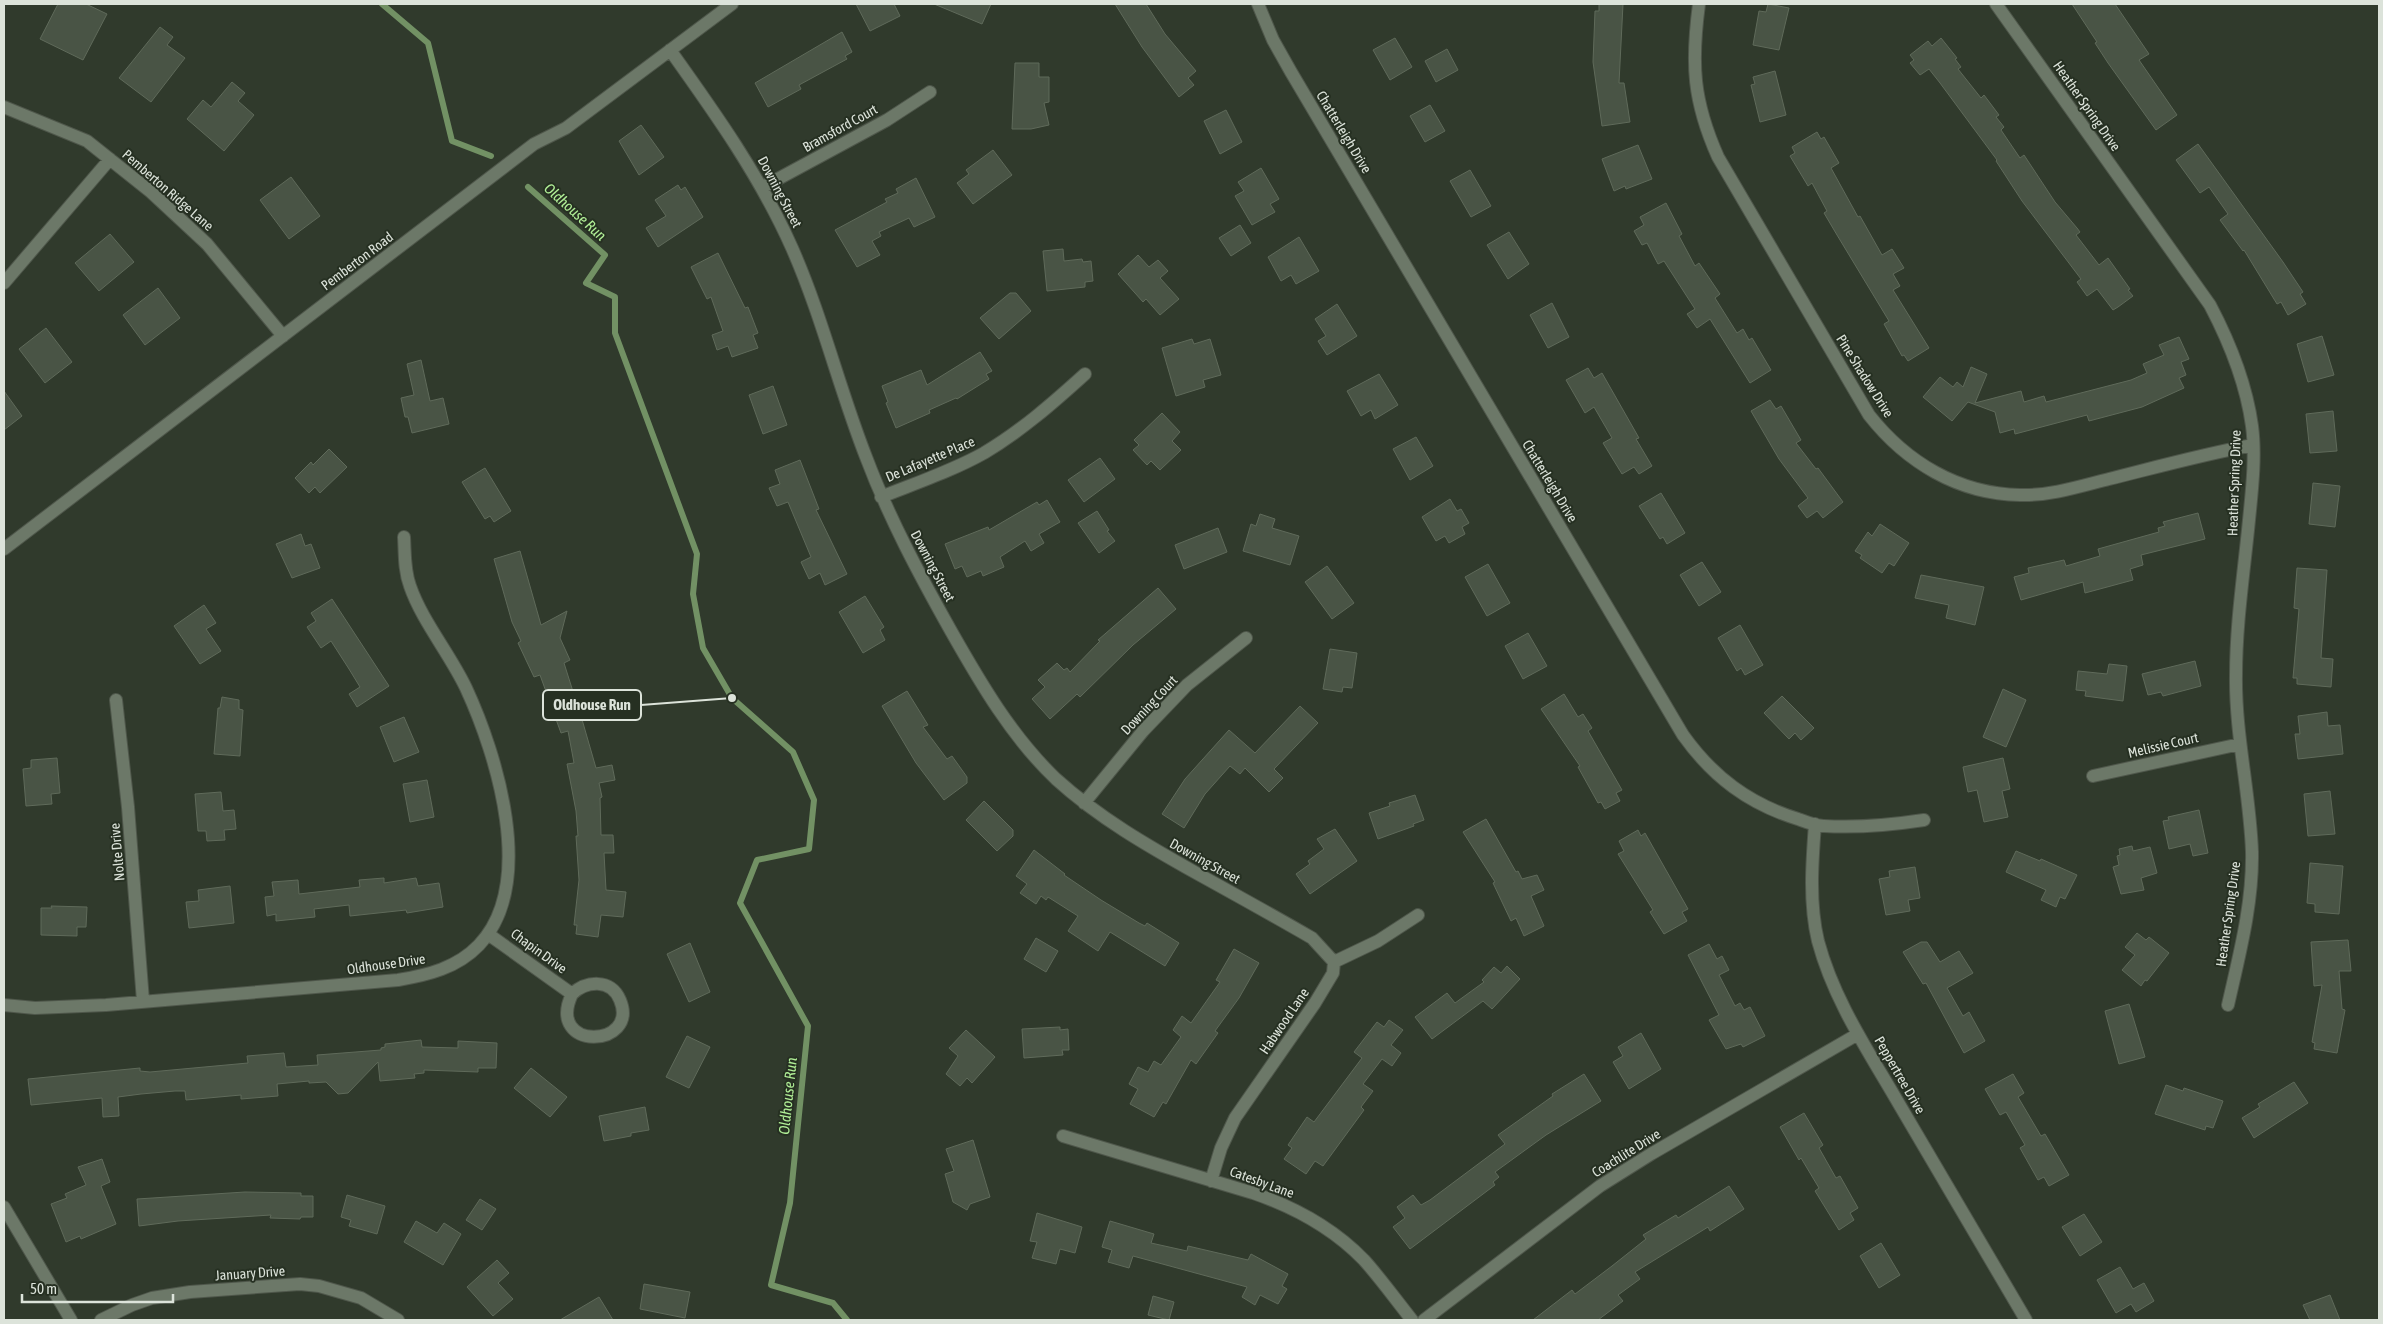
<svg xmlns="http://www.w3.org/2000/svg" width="2383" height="1324" font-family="'Asap Condensed',sans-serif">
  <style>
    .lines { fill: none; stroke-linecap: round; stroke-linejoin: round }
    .stream { stroke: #729164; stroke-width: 6 }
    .building { fill: #495445; stroke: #5f6a5a }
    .minor-casing { stroke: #4f574b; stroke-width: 14 }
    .minor { stroke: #6c7868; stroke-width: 12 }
    .labels { text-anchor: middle; stroke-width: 4; stroke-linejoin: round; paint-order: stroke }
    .street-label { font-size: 14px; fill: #dce3da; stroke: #263022 }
    .water-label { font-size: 15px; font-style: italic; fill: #b1ef97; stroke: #263022 }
    .leader { fill: none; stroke: #dce3da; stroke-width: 2 }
    .callout-dot { fill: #dce3da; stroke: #263022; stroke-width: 2 }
    .callout { fill: #263022; stroke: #dce3da; stroke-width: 2 }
    .callout-label { font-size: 15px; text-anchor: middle; font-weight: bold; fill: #dce3da }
  </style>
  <rect width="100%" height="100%" fill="#303a2c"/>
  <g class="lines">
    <path class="stream" d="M382 4 428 43 452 141 491 156
      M528 187 605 255 586 283 615 297V333L697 554 693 594 703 648 732 698 793 752 814 800 809 849 757 860 740 903 808 1026 790 1203 771 1285 833 1303 847 1320"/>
  </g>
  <path class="building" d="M58 4H86L107 14 83 60 40 39Z
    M856 4H894L900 16 870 31Z
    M934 4H991L982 24Z
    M1115 4H1146L1165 34 1196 71 1188 78 1194 85 1179 97 1142 47Z
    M1599 4H1623L1619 83H1624L1630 122 1602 126 1593 62 1595 11H1599Z
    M1768 4 1789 8 1779 50 1753 45 1759 11 1766 12Z
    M2072 4H2115L2149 54 2139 60 2177 115 2156 130 2108 63 2095 43 2097 42Z
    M160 27 173 37 167 45 185 58 151 102 119 78Z
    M842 32 852 52 845 56 847 59 799 85 801 89 768 107 755 83Z
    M1395 38 1412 67 1390 80 1373 50Z
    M1941 38 1957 58 1955 59 1961 67 1958 69 1981 98 1984 95 1999 115 1996 117 2004 127 2001 130 2020 158 2024 155 2055 202 2077 228 2080 232 2076 235 2099 265 2108 258 2130 289 2128 290 2133 296 2118 307 2113 310 2097 289 2087 296 2077 282 2081 279 2022 201 1996 161 1997 160 1940 83 1929 69 1920 75 1910 63 1914 60 1910 55 1928 41 1932 46Z
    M1447 49 1458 70 1436 82 1425 61Z
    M1015 63H1039V77H1049V102L1044 103 1049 125 1031 129H1012Z
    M1775 71 1786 115 1760 122 1751 85 1755 84 1753 77Z
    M232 82 245 93 238 101 254 115 224 151 187 119 203 100 211 107Z
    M1430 105 1445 131 1425 142 1410 116Z
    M1226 110 1242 142 1220 154 1204 121Z
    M641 125 664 157 639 175 619 141Z
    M1817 132 1821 139 1824 137 1839 163 1831 168 1858 217 1860 216 1882 255 1892 249 1904 268 1893 274 1900 286 1893 290 1929 348 1908 361 1904 355 1902 356 1884 324 1889 321 1837 235 1824 213 1827 211 1812 183 1808 186 1790 156 1795 153 1792 147Z
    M2198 144 2283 262 2303 292 2300 294 2306 304 2288 315 2281 302 2277 304 2244 250 2243 251 2220 220 2228 214 2209 187 2200 193 2176 160Z
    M1638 145 1652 179 1626 189 1625 186 1614 191 1602 159Z
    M993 150 1012 175 973 204 957 183 969 174 966 170Z
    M1261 168 1279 199 1270 204 1275 212 1252 225 1235 196 1244 191 1238 182Z
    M1470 170 1491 206 1471 217 1450 181Z
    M291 177 320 216 289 239 260 200Z
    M916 178 935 217 914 227 909 218 879 232 881 236 872 241 880 255 857 267 835 230 887 202 885 199 898 193 896 189Z
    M678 185 681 190 685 187 703 217 658 247 646 228 666 216 655 200Z
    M1666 203 1682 234 1679 236 1695 266 1699 263 1720 294 1715 298 1737 333 1743 329 1749 340 1752 338 1771 370 1750 383 1710 319 1697 328 1687 314 1695 309 1664 261 1658 264 1647 243 1642 245 1634 231 1644 225 1640 217Z
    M1240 225 1251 243 1231 256 1219 238Z
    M1509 232 1529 264 1508 279 1487 245Z
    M110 234 134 262 99 291 75 263Z
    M1299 237 1319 271 1296 284 1291 275 1281 281 1268 257Z
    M1063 249 1064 261 1082 259 1083 262 1091 261 1093 281 1085 282V287L1047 291 1043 251Z
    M718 253 745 308 748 307 758 333 753 335 758 348 732 357 728 346 717 350 712 335 723 331 711 297 707 299 691 267Z
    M1138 255 1149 267 1158 260 1168 271 1160 278 1179 299 1160 315 1146 299 1143 302 1118 274Z
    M158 288 180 318 145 345 123 315Z
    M1010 293H1016L1031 311 999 339 980 318Z
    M1552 303 1569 337 1548 348 1530 315Z
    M1337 304 1357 336 1327 355 1318 341 1326 336 1315 319Z
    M46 328 72 362 45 383 19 349Z
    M2322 336 2334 375 2308 382 2297 344Z
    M2179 337 2189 359 2181 362 2186 375 2179 378 2184 388 2142 407 2089 421 2087 415 2015 434 2014 429 2000 433 1995 412 1968 402 1952 421 1923 397 1940 377 1953 387 1957 382 1963 387 1971 367 1987 374 1975 403 2021 391 2024 402 2044 396 2046 402 2131 380 2147 373 2143 364 2164 355 2159 345Z
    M1192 339 1194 344 1210 339 1221 375 1203 380 1205 387 1176 396 1162 348Z
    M980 352 992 371 986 374 989 379 957 399 956 398 929 410 930 413 896 428 886 403 888 402 882 386 921 370 927 385Z
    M421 360 430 401 443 398 449 424 412 433 408 417H405L401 398 414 395 407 364Z
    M1588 368 1594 378 1602 373 1639 438 1636 439 1652 466 1639 474 1634 467 1622 474 1603 443 1612 438 1594 407 1585 413 1566 380Z
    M1379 374 1398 405 1375 419 1371 410 1361 416 1347 391Z
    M773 386 787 425 763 434 749 395Z
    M4 391 22 416 4 430Z
    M1770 400 1776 409 1781 406 1801 440 1796 443 1816 469 1818 468 1843 502 1823 518 1817 511 1807 518 1798 506 1808 498 1779 459 1751 411Z
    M2333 411 2337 451 2310 453 2306 414Z
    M1162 413 1180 432 1172 441 1181 450 1160 470 1151 461 1147 465 1133 450 1139 445 1134 440Z
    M1416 437 1433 466 1410 480 1393 449Z
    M329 449 347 467 320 493 315 487 309 493 295 478 311 462 313 465Z
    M1100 458 1115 479 1084 502 1068 480Z
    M800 460 819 509 816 510 847 574 825 585 820 573 809 579 801 562 811 557 788 502 777 506 769 488 780 484 775 470Z
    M485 468 511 511 494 522 490 516 485 519 462 482Z
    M2313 483 2340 486 2335 527 2309 524Z
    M1661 493 1685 533 1667 544 1663 537 1660 539 1639 506Z
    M1450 499 1457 511 1461 509 1469 523 1462 527 1465 534 1449 543 1445 536 1436 541 1422 517Z
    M1047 500 1060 522 1039 534 1044 543 1031 551 1025 541 1000 557 1004 567 983 576 981 571 967 577 962 566 955 569 945 544 988 527 989 530 1037 502 1039 505Z
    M1097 511 1109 530 1107 531 1115 541 1099 553 1078 523Z
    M2198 513 2205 539 2141 555 2143 565 2130 569 2133 580 2085 593 2083 582 2021 600 2014 577 2029 573 2028 568 2064 560 2066 566 2100 556 2098 549 2159 532 2158 528 2165 526 2163 522Z
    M1260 514 1275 519 1272 528 1299 536 1290 565 1243 551 1251 524 1256 526Z
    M1880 524 1909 543 1894 566 1889 563 1882 573 1860 558 1862 555 1855 551 1868 532 1872 536Z
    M1218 528 1227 552 1184 569 1175 545Z
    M301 534 305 546 311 544 320 568 292 578 276 544Z
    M520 551 541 625 567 611 560 638 570 660 564 663 575 698 588 694 594 712 581 716 596 768 612 765 615 780 599 783 602 797 600 798 601 835H613L614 853H604L606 890 626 892 623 917 601 915 598 937 576 934 577 925H574L579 880 576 836H578L576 811 567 764 574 763 568 731 561 733 540 675 534 677 518 643 521 641 512 622 494 559Z
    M1702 562 1721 592 1699 606 1680 575Z
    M1488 564 1510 603 1487 616 1465 577Z
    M1327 566 1354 603 1332 619 1305 582Z
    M2297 568 2327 570 2321 658 2333 659 2331 687 2297 684V678H2293L2299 609 2294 608Z
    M1921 575 1984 587 1975 625 1946 618 1949 605 1915 598Z
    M1158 588 1176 609 1133 645 1080 697 1077 694 1050 719 1032 699 1045 687 1038 680 1057 663 1064 670 1067 668 1070 672 1100 641 1098 640Z
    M865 596 884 627 880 630 885 640 863 653 839 612Z
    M332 599 389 686 357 707 349 694 360 687 349 669 331 641 321 648 307 627 316 621 311 613Z
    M204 605 216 623 206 629 221 651 200 664 174 626Z
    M1740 625 1763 665 1745 675 1741 668 1737 671 1718 638Z
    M1528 633 1547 666 1523 679 1505 646Z
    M1330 649 1357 653 1352 688 1343 687 1342 692 1323 689Z
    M2195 661 2201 686 2163 696 2161 692 2148 695 2142 674Z
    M2109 664 2127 666 2123 701 2085 696 2086 691 2076 690 2078 671 2107 674Z
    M2003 689 2026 700 2006 747 1983 737Z
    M907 691 928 725 923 727 947 759 952 756 967 777V783L944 800 916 763 882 706Z
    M1564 694 1578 717 1583 714 1592 728 1588 731 1622 790 1616 793 1620 801 1605 809 1601 802 1598 803 1578 767 1580 766 1541 709Z
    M1782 696 1814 728 1801 740 1795 733 1789 739 1764 713Z
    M222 697 239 700V709L243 710 240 756 214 754 218 708H220Z
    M1300 706 1318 723 1274 769 1283 778 1269 792 1245 768 1240 774 1230 766 1205 794 1184 828 1162 814 1185 779 1229 730 1255 753Z
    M2327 712 2328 726 2340 725 2343 754 2298 759 2295 734H2300L2298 716Z
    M404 717 419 752 394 762 380 727Z
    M57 758 60 793 51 794 52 804 26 806 23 769 31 768V760Z
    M2003 758 2010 789 2002 791 2008 817 1984 822 1977 790 1968 792 1963 767Z
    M427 780 434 817 410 822 403 784Z
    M2330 791 2335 834 2308 836 2304 794Z
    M221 792 223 811 234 810 236 829 224 830 225 840 207 841 206 831H198L195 794Z
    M1415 795 1424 820 1413 824 1414 826 1378 839 1369 813 1390 806 1389 803Z
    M984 801 1013 830V836L997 851 966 820Z
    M2199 810 2208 853 2193 856 2190 844 2169 849 2163 821 2169 820 2168 817Z
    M1486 819 1516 872 1518 871 1522 879 1537 875 1544 890 1531 896 1544 926 1524 936 1516 918 1511 921 1493 883 1495 882 1463 832Z
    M1335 829 1357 861 1310 894 1296 874 1310 864 1308 861 1324 849 1317 839Z
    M1638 830 1641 836 1645 833 1688 909 1682 912 1687 921 1664 934 1650 912 1653 910 1618 854 1624 851 1619 841Z
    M2132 846 2133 851 2150 847 2157 873 2141 878 2144 890 2121 894 2113 867 2119 865 2117 856 2120 855 2119 849Z
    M1034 850 1065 874 1064 875 1101 900 1139 923 1145 926 1147 923 1179 943 1165 966 1110 932 1098 951 1068 931 1078 916 1048 897 1046 900 1041 896 1036 904 1020 893 1027 884 1016 876Z
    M2016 851 2040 861 2041 859 2077 875 2065 899 2060 897 2056 907 2041 900 2046 890 2006 872Z
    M2310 863 2343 866 2339 914 2315 912V904L2307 903Z
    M1915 867 1920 898 1908 900 1910 911 1886 915 1879 879 1890 877 1889 871Z
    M384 878V883L416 878 418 886 439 883 443 907 407 913 406 910 350 916 349 905 314 909 315 917 276 921V914L267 916 265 897 274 896 272 882 298 880 299 894 360 887 359 880Z
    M230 886 234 923 189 928 186 902 199 901 198 890Z
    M51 906 87 907 86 927H77V936L41 935V908H52Z
    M2137 933 2146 940 2149 937 2169 953 2147 981 2145 980 2141 986 2122 970 2135 955 2125 947Z
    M1036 938 1058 951 1046 972 1024 959Z
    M2348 940 2351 971H2339L2342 1009 2345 1010 2337 1053 2314 1049 2315 1043 2312 1042 2322 985 2314 986 2311 942Z
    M1921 942H1927L1940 962 1959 951 1973 973 1947 988 1963 1016 1969 1012 1985 1041 1964 1053 1926 983 1923 984 1903 952Z
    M690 943 710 992 689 1002 667 954Z
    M1709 944 1717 959 1722 956 1729 970 1719 975 1735 1006 1740 1003 1744 1010 1750 1007 1765 1036 1743 1047 1741 1044 1726 1049 1709 1020 1719 1015 1688 955Z
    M1234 949 1259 963 1239 998 1215 1031 1218 1033 1196 1064 1191 1060 1166 1104 1163 1102 1154 1117 1130 1104 1138 1089 1129 1084 1138 1067 1148 1072 1154 1061 1161 1065 1181 1037 1173 1030 1182 1016 1191 1023 1220 982 1216 980Z
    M1507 966 1520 979 1492 1009 1483 1001 1432 1039 1415 1017 1447 993 1455 1003 1484 982 1482 980 1494 967 1501 973Z
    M2129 1004 2145 1057 2119 1064 2105 1011Z
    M1389 1020 1403 1030 1391 1045 1401 1053 1392 1066 1382 1059 1363 1084 1373 1091 1361 1107 1364 1110 1323 1166 1315 1161 1306 1174 1284 1159 1292 1148 1288 1145 1307 1117 1314 1122 1362 1058 1354 1052 1377 1022 1384 1027Z
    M1060 1027V1030L1068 1029 1069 1050H1062L1063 1055 1024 1058 1022 1029Z
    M966 1030 995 1057 972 1083 967 1078 960 1086 946 1074 958 1056 949 1048Z
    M1641 1033 1661 1069 1629 1089 1613 1062 1623 1056 1618 1047Z
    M687 1036 710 1047 689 1088 666 1077Z
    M421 1040 422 1047 458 1048V1041L497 1043 496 1068H478V1072L424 1070V1073L414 1074 415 1078 380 1081 378 1062 348 1093 338 1094 326 1082 309 1083V1081L277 1084 278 1096 241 1099V1095L186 1100 185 1091H175L141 1094 118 1097 119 1116 103 1117 102 1098 31 1105 28 1079 140 1068V1071L150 1072 248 1063 247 1056 284 1053 286 1067 318 1065 317 1055 381 1050V1048L385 1047V1044Z
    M531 1068 567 1097 550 1117 514 1088Z
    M1584 1074 1601 1101 1546 1135 1495 1172 1499 1177 1493 1182 1495 1185 1410 1249 1393 1227 1405 1218 1397 1207 1413 1195 1421 1205 1430 1200 1505 1144 1498 1135 1553 1096 1552 1094Z
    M2013 1074 2024 1093 2018 1097 2041 1136 2045 1134 2069 1175 2049 1186 2044 1177 2038 1180 2020 1148 2025 1145 2006 1112 2000 1115 1985 1089Z
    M2294 1082 2308 1103 2254 1138 2242 1118 2260 1107 2258 1104Z
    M2166 1085 2183 1091 2184 1088 2223 1101 2213 1128 2206 1126 2205 1130 2155 1114Z
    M645 1107 649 1130 631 1133V1136L604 1141 599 1116Z
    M1804 1113 1823 1145 1819 1148 1836 1178 1840 1176 1858 1208 1850 1213 1854 1220 1839 1230 1815 1191 1819 1188 1801 1158 1799 1160 1780 1127Z
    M973 1140 990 1197 970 1204 967 1210 953 1202 945 1174 954 1171 946 1149Z
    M102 1159 110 1182 101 1186 116 1224 81 1239 80 1236 66 1242 51 1204 67 1198 65 1194 86 1185 78 1167Z
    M1729 1186 1744 1209 1710 1231 1708 1227 1635 1272 1640 1279 1618 1295 1623 1301 1598 1320H1533L1572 1290 1575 1294 1612 1266 1646 1239 1643 1235 1676 1215 1678 1218Z
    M245 1192 301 1193V1196H313V1217H301L300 1219 270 1218 271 1215 178 1221 139 1226 137 1199Z
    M347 1195 385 1206 377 1234 349 1226 351 1220 341 1217Z
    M480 1199 496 1209 482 1230 466 1220Z
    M1037 1213 1082 1227 1075 1253 1060 1249 1056 1264 1032 1258 1037 1242 1030 1241Z
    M2084 1214 2102 1242 2080 1256 2062 1227Z
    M416 1221 437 1233 444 1223 461 1234 443 1265 404 1242Z
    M1110 1221 1154 1234 1151 1243 1187 1251 1188 1246 1248 1260 1251 1254 1288 1274 1282 1286 1287 1289 1278 1304 1260 1295 1255 1305 1242 1297 1247 1287 1133 1256 1129 1268 1108 1262 1112 1250 1102 1247Z
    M1881 1243 1900 1275 1879 1288 1860 1256Z
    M497 1260 509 1273 498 1283 513 1299 493 1316 467 1287Z
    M2120 1267 2133 1289 2144 1283 2154 1301 2136 1312 2131 1304 2116 1313 2097 1280Z
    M644 1284 690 1292 685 1318 640 1309Z
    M2330 1295 2340 1320H2310L2303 1305Z
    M1153 1296 1174 1302 1169 1320 1148 1315Z
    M599 1297 613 1320H560Z"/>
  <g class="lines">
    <g class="minor-casing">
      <path id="minor" d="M1258 4 1273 40 1291 72 1683 735C1713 777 1749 804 1798 819 1806 822 1816 826 1824 826 1857 828 1891 825 1924 820
        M1699 4C1691 64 1693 101 1718 157L1869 415C1906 462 1958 494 2020 495 2050 496 2081 486 2109 479 2157 467 2204 454 2253 445
        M1996 4 2210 305C2230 343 2246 382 2252 426 2256 456 2252 490 2249 520 2244 572 2236 623 2236 675 2235 734 2250 793 2252 852 2253 904 2239 956 2228 1005
        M670 50C715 113 760 176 792 248 822 316 839 388 866 457 889 518 919 574 951 631 981 684 1012 737 1056 779 1099 818 1148 846 1198 874 1236 895 1274 916 1312 938L1334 962
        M4 107 87 141 151 192 207 244 283 336
        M763 187 887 120 930 92
        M4 283 110 159
        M881 497C916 483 952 471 984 453 1021 431 1053 403 1085 374
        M4 549 534 144 566 128 732 4
        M116 700 128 807 143 1001
        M2093 776 2240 744
        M1084 803 1143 731 1187 685 1246 638
        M1815 824C1812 863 1809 903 1818 941 1834 1001 1869 1052 1899 1104 1942 1176 1984 1248 2026 1320
        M488 934 572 994C545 1052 640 1048 620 1000 611 978 586 981 572 994
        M1334 962 1378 941 1418 915
        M4 1005 35 1008 106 1005 398 980C428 975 457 968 479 945 537 884 497 755 466 688 450 654 422 621 410 586 404 570 405 553 404 537
        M1063 1136 1253 1193C1294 1207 1333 1228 1364 1260 1381 1279 1396 1300 1412 1320
        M1211 1181 1221 1148 1235 1118 1315 1003 1333 973 1334 962
        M4 1207 71 1320
        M101 1320 132 1305 152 1298 190 1292 300 1284 319 1286 361 1298 398 1320
        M1424 1320 1600 1186 1651 1154 1858 1034"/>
    </g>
    <use href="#minor" class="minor"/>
  </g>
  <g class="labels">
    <g class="street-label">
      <text transform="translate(2087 106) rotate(55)" y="5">Heather Spring Drive</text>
      <text transform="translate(840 128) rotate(-29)" y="5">Bramsford Court</text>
      <text transform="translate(1344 132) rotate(59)" y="5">Chatterleigh Drive</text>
      <text transform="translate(168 190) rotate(41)" y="5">Pemberton Ridge Lane</text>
      <text transform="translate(780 192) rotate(62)" y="5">Downing Street</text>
      <text transform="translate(357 261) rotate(-37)" y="5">Pemberton Road</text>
      <text transform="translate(1865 376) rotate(58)" y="5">Pine Shadow Drive</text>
      <text transform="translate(930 459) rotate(-23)" y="5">De Lafayette Place</text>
      <text transform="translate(1550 481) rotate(59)" y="5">Chatterleigh Drive</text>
      <text transform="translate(2234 483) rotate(-88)" y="5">Heather Spring Drive</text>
      <text transform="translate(933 566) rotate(62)" y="5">Downing Street</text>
      <text transform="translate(1149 705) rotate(-47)" y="5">Downing Court</text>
      <text transform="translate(2163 745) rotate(-13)" y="5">Melissie Court</text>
      <text transform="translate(117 852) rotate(-95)" y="5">Nolte Drive</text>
      <text transform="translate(1205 861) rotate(29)" y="5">Downing Street</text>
      <text transform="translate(2228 914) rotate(-82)" y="5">Heather Spring Drive</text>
      <text transform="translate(539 951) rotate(36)" y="5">Chapin Drive</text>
      <text transform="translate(386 964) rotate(-8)" y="5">Oldhouse Drive</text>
      <text transform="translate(1284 1021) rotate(-56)" y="5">Habwood Lane</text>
      <text transform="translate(1900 1075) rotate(60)" y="5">Peppertree Drive</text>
      <text transform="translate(1626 1153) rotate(-32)" y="5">Coachlite Drive</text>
      <text transform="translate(1262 1182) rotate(20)" y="5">Catesby Lane</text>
      <text transform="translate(250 1273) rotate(-4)" y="5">January Drive</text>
    </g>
    <g class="water-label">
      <text transform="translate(575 212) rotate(42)" y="5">Oldhouse Run</text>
      <text transform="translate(788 1096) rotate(-84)" y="5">Oldhouse Run</text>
    </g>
  </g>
  <path class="leader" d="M732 698L641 705"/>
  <circle class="callout-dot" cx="732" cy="698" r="5"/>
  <rect class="callout" x="543" y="690" width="98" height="30" rx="5"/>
  <g class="callout-label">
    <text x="592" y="710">Oldhouse Run</text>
  </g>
  <rect width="2383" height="1324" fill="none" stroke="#dce3da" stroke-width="10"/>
  <path d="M22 1294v8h151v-8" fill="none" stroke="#dce3da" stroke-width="2.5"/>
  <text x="30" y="1294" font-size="15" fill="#dce3da" stroke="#263022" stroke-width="4" paint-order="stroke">50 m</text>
</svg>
